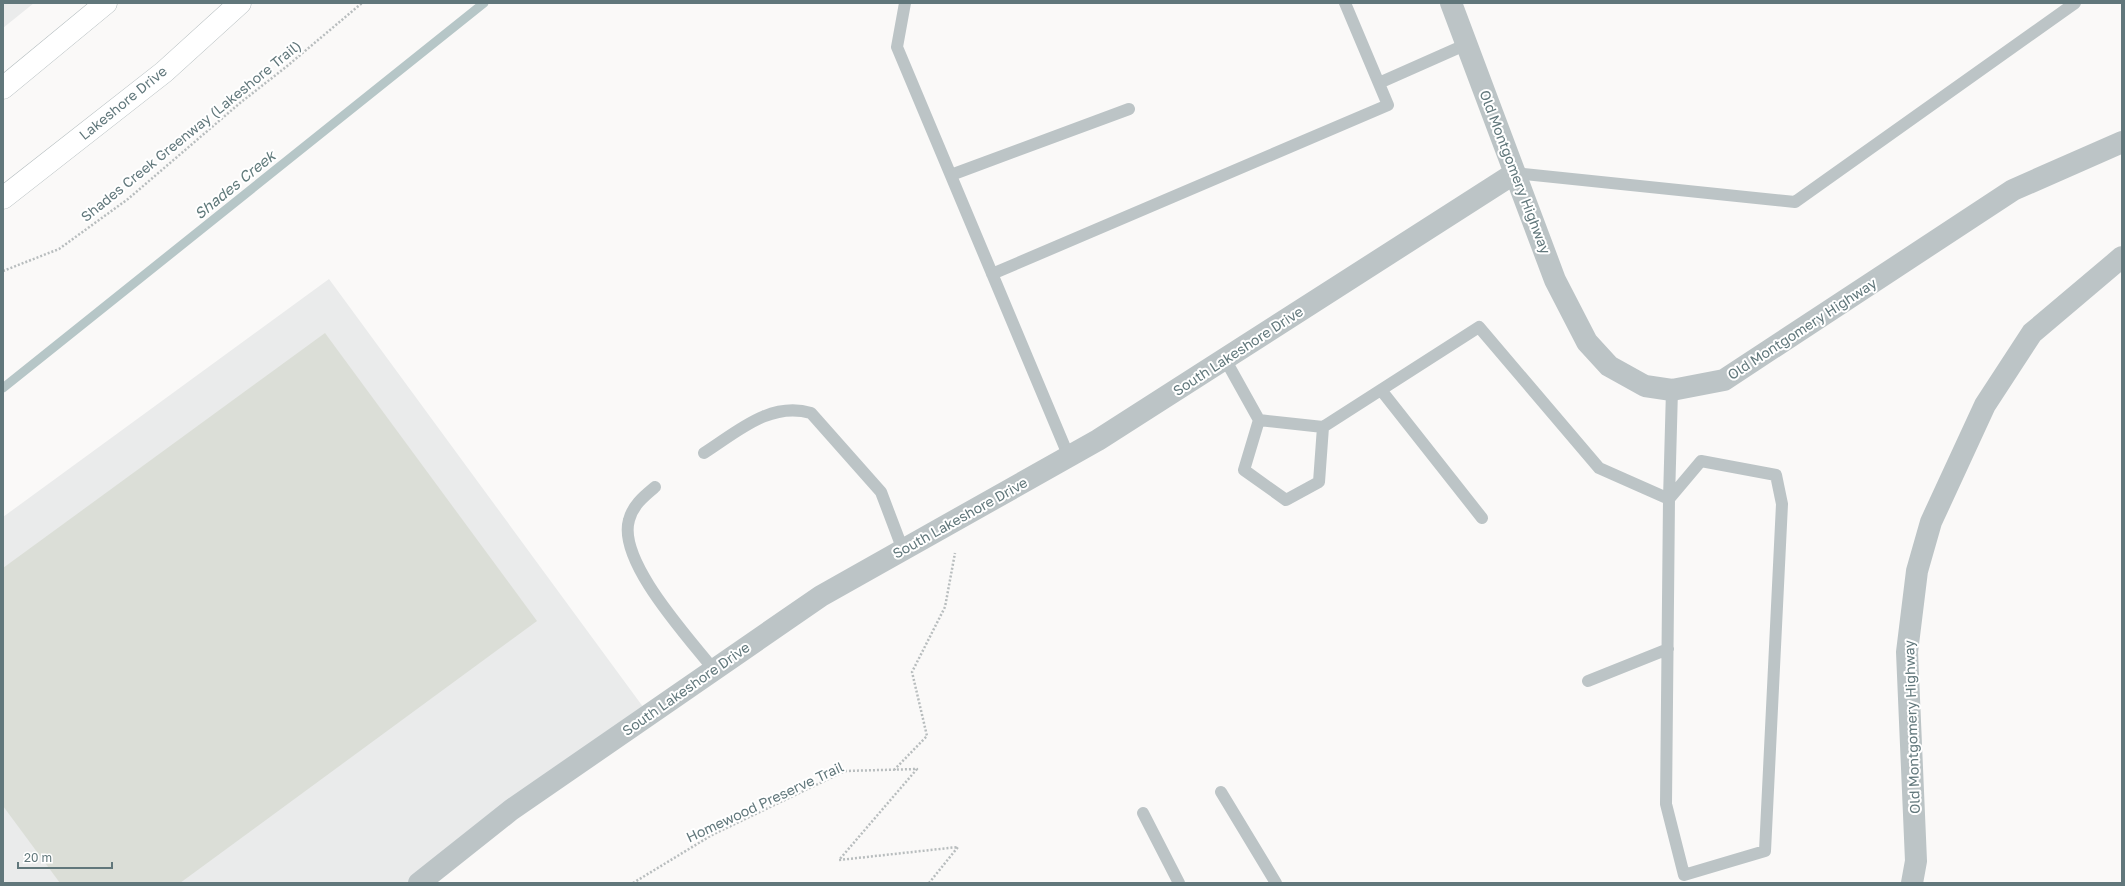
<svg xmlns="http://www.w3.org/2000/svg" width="2125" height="886" font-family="'Golos Text',sans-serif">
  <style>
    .built { fill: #eaebeb }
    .green { fill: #dbded7 }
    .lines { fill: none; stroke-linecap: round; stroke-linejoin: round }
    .stream { stroke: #b6c6c7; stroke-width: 9 }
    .secondary-casing { stroke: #b1babc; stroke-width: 23 }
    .path { stroke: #b8bdbe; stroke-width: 2.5; stroke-dasharray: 2 2; stroke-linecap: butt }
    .service { stroke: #bcc4c6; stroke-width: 12 }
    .minor { stroke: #bcc4c6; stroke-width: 22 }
    .secondary { stroke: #fff; stroke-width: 22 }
    .labels { text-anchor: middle; stroke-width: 4; stroke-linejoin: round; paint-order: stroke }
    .street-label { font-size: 14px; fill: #61777b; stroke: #fff }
    .water-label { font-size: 15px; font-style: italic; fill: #607a7b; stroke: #fff }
  </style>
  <rect width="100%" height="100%" fill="#faf9f8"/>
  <path class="built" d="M3 3H34L3 28Z
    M329 279 649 715 428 883H3V517Z"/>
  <path class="green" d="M325 333 537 621 180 883H60L3 806V568Z"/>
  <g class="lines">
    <path class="stream" d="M3 388 484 3"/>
    <g class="secondary-casing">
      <path id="secondary" d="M3 88 106 3
        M3 198 164 72 240 3"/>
    </g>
    <path class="path" d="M3 271 59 249 128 199 240 103 286 67 362 3
      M894 770 927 736 912 672 945 607 955 553
      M633 883 712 835 845 771 917 769 839 860 958 847 929 883"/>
    <path class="service" d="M905 3 897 47 1069 457
      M1379 83 1467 44
      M1515 173 1795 202 2075 3
      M951 175 1129 109
      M992 274 1388 105 1345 3
      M1225 359 1259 420 1244 470 1286 500 1319 482 1323 427 1259 420
      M1381 390 1482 518
      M1323 427 1479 327 1599 468 1669 499 1672 390
      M704 453C737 432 770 401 811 413L881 492 903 550
      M1701 461 1776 475 1782 504 1765 851 1684 875 1666 804 1669 499Z
      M655 487C643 497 633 505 629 520 617 561 689 638 714 670
      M1588 681 1668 649
      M1221 792 1276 883
      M1143 813 1179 883"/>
    <path class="minor" d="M1451 3 1555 280 1587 342 1609 366 1645 386 1672 390 1724 380 2013 190 2122 142
      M419 883 511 810 821 596 1098 440 1515 173
      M1912 883 1916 861 1907 652 1917 571 1931 522 1985 405 2032 333 2122 257"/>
    <use href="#secondary" class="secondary"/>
  </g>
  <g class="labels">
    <g class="street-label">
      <text transform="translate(123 103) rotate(-39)" y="5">Lakeshore Drive</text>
      <text transform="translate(191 131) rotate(-39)" y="5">Shades Creek Greenway (Lakeshore Trail)</text>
      <text transform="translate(1515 172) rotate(69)" y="5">Old Montgomery Highway</text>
      <text transform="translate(1802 329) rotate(-33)" y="5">Old Montgomery Highway</text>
      <text transform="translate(1238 351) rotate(-33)" y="5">South Lakeshore Drive</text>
      <text transform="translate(960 518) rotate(-29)" y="5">South Lakeshore Drive</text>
      <text transform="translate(686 689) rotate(-35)" y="5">South Lakeshore Drive</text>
      <text transform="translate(1912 727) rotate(-92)" y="5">Old Montgomery Highway</text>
      <text transform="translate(765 802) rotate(-25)" y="5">Homewood Preserve Trail</text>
    </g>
    <g class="water-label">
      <text transform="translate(235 185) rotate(-39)" y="5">Shades Creek</text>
    </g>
  </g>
  <rect width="2125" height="886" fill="none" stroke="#61777b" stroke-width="8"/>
  <path d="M18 862v6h94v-6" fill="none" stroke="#61777b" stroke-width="2"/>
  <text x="24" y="862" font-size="12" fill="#61777b" stroke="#ffffff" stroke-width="3" paint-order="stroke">20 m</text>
</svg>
